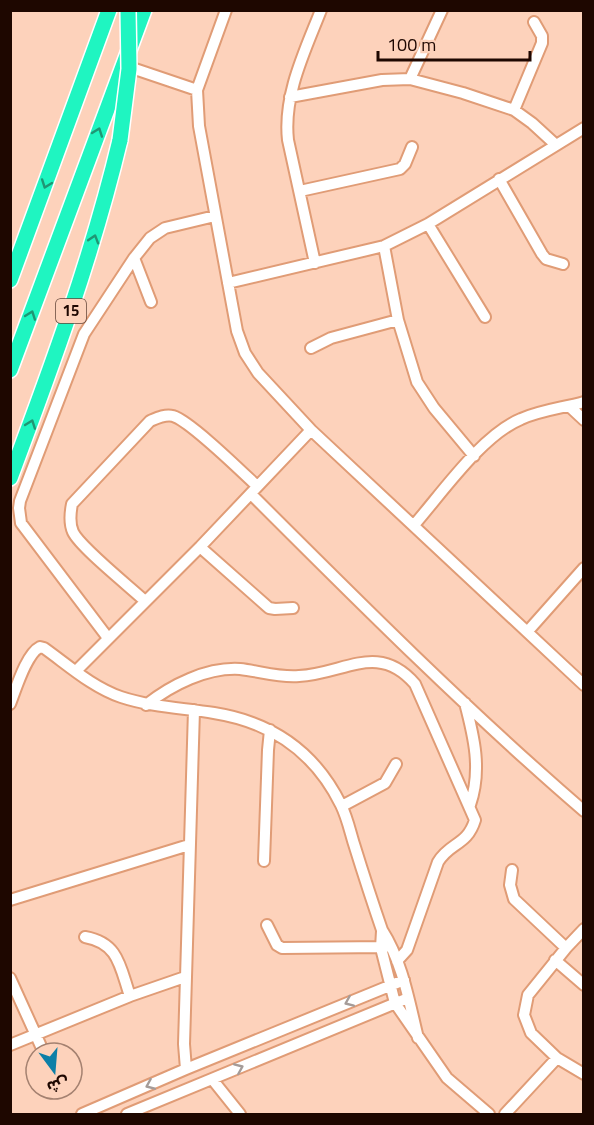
<svg xmlns="http://www.w3.org/2000/svg" width="594" height="1125" font-family="'Titillium Web','Noto Sans Arabic',sans-serif">
  <style>
    .lines { fill: none; stroke-linecap: round; stroke-linejoin: round }
    .minor-casing { stroke: #e09c76; stroke-width: 14 }
    .highway-casing { stroke: #fff; stroke-width: 18 }
    .minor { stroke: #fff; stroke-width: 10 }
    .highway { stroke: #1ff5c1; stroke-width: 15 }
    .highway-bridge-casing { stroke: #fff; stroke-width: 18; stroke-linecap: butt }
    .highway-bridge { stroke: #1ff5c1; stroke-width: 15 }
    .oneway { stroke: #1f9674 }
    .oneway2 { stroke: #a59c99 }
    .labels { text-anchor: middle; stroke-width: 5; stroke-linejoin: round; paint-order: stroke }
    .shield { fill: #fdd2bb; stroke: #614438; stroke-width: 1.5 }
    .shield-label { font-size: 15px; font-weight: bold; fill: #1e0700 }
  </style>
  <rect width="100%" height="100%" fill="#fdd2bb"/>
  <g class="lines">
    <g class="minor-casing">
      <path id="minor" d="M226 10 197 90 199 126 237 331 245 353 258 373 311 430 584 685
        M123 65 197 90
        M410 79 442 10
        M290 97 382 80 410 79 463 93 514 110 532 123 556 145
        M514 110 542 43V36L534 22
        M499 179 542 254 546 259 563 264
        M300 191 400 169 405 164 412 147
        M428 224 485 317
        M384 246 398 320 417 382 434 408 474 456
        M134 258 151 302
        M315 263 288 140C283 95 305 51 321 10
        M228 283 384 246 428 224 584 128
        M311 348 331 338 398 320
        M569 406 584 420
        M251 494C359 602 468 711 584 811
        M414 525C442 493 482 435 521 419 541 410 563 408 584 402
        M200 547 269 608 275 609 293 608
        M145 601C130 587 80 547 73 532 69 523 70 514 72 504L150 421C157 418 165 414 173 416 190 421 241 471 257 486
        M528 631 584 568
        M108 638 21 523 19 508 20 501 84 334 134 258 150 238 165 228 215 216
        M76 671 200 547 311 430
        M465 703C474 737 482 770 470 805
        M10 704C16 689 26 654 40 647L44 648C68 665 92 687 121 697 151 707 183 708 214 713 271 722 315 752 341 805 347 817 350 831 354 844 363 873 372 901 382 930 403 963 409 1002 418 1038
        M146 705C171 685 207 667 240 669 259 671 280 678 299 676 344 674 378 641 415 684L475 820C467 846 450 842 438 862L407 950 397 961
        M342 806 385 783 396 764
        M264 861 268 750 270 730
        M512 870 510 885 514 899 566 948
        M10 900 189 845
        M267 925 277 945 282 948 385 947
        M584 929 566 948 528 995 524 1015 531 1033 557 1058 584 1074
        M382 931 381 948 395 1003 447 1078 489 1114
        M85 937C119 943 120 967 130 996
        M555 960 584 985
        M10 978 44 1053
        M10 1045 130 996 185 977
        M186 1069 184 1044 194 710
        M212 1079 240 1114
        M82 1114 186 1069 404 980
        M127 1114 408 998
        M505 1114 557 1058"/>
    </g>
    <g class="highway-casing">
      <path id="highway" d="M10 280 109 10
        M10 370 144 10
        M10 478C52 366 92 257 120 140"/>
    </g>
    <use href="#minor" class="minor"/>
    <use href="#highway" class="highway"/>
    <g class="highway-bridge-casing">
      <path id="highway-bridge" d="M120 140 129 69 128 10"/>
    </g>
    <use href="#highway-bridge" class="highway-bridge"/>
  </g>
  <defs><path id="oneway-chevron" d="M-2-3.5L2.5 0L-2 3.5" fill="none" stroke-width="1.6" stroke-linecap="round" stroke-linejoin="round" transform="scale(1.5)"/></defs>
  <g class="oneway">
    <use href="#oneway-chevron" transform="translate(98 132) rotate(-70)"/>
    <use href="#oneway-chevron" transform="translate(46 184) rotate(110)"/>
    <use href="#oneway-chevron" transform="translate(94 239) rotate(-73)"/>
    <use href="#oneway-chevron" transform="translate(31 315) rotate(-70)"/>
    <use href="#oneway-chevron" transform="translate(31 424) rotate(-70)"/>
  </g>
  <g class="oneway2">
    <use href="#oneway-chevron" transform="translate(349 1002) rotate(157)"/>
    <use href="#oneway-chevron" transform="translate(239 1068) rotate(-23)"/>
    <use href="#oneway-chevron" transform="translate(150 1085) rotate(157)"/>
  </g>
  <g class="labels">
    <rect class="shield" x="56" y="299" width="30" height="24" rx="4.5"/>
    <g class="shield-label">
      <text x="71" y="316">15</text>
    </g>
  </g>
  <rect width="594" height="1125" fill="none" stroke="#1e0700" stroke-width="24"/>
  <g transform="translate(54 1071) rotate(164)"><circle r="28" fill="#fdd2bb" stroke="#a48170" stroke-width="1.5"/>
  <path d="M0-4.5L10 22L0 15L-10 22Z" fill="#0d7fa7"/>
  <text y="-9" font-size="16" font-weight="bold" text-anchor="middle" fill="#1e0700">ش</text>
  </g>
  <path d="M378 51v9h152v-9" fill="none" stroke="#1e0700" stroke-width="3"/>
  <text x="387" y="51" font-size="18" fill="#1e0700" stroke="#fdd2bb" stroke-width="4.5" paint-order="stroke">100 m</text>
</svg>
